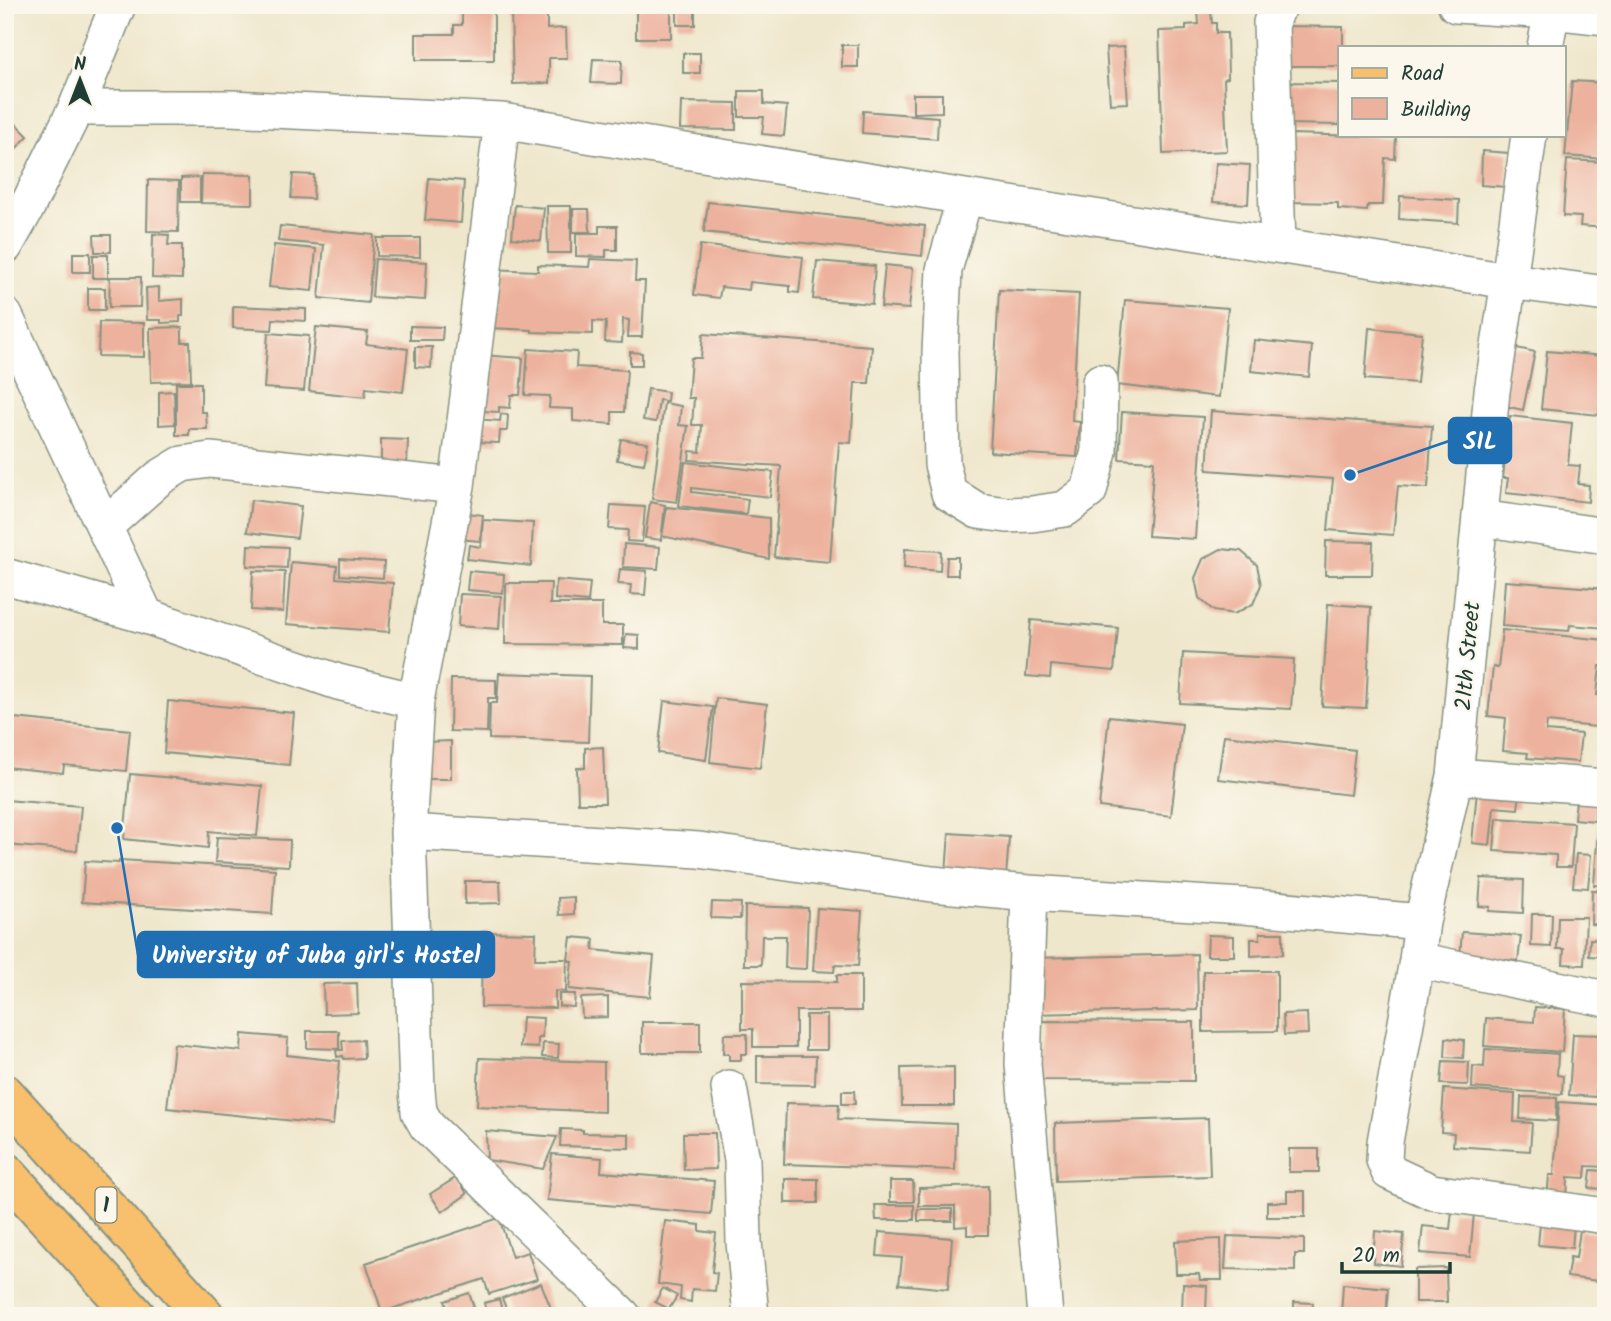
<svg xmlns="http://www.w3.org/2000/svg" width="1611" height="1321" font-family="Kalam,sans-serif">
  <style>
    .building { fill: #edb29d }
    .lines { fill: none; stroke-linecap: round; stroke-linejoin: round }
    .street-casing { stroke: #879280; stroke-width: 38 }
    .primary-casing { stroke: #879280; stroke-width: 42 }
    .street { stroke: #fff; stroke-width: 35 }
    .primary { stroke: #f8bf6c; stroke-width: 38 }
    .labels { text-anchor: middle; stroke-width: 5; stroke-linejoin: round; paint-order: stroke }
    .shield { fill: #fbf7ec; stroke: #61756b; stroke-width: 2 }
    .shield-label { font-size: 21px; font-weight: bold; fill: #1f3d34 }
    .street-label { font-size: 23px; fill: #1f3d34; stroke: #fbf7ec }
    .leader { fill: none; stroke: #1f6fb2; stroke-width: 2.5 }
    .callout-dot { fill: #1f6fb2; stroke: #fbf7ec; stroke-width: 2.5 }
    .callout { fill: #1f6fb2; stroke: #1f6fb2; stroke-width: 2.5 }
    .callout-label { font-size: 24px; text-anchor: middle; font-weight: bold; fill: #fff }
  </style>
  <rect width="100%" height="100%" fill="#fbf7ec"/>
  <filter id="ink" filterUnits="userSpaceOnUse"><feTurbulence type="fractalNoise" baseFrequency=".0143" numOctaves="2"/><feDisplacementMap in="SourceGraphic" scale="14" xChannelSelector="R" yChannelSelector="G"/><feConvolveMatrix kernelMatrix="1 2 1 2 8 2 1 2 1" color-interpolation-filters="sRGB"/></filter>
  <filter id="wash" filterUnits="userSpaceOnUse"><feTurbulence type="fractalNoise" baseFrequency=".00686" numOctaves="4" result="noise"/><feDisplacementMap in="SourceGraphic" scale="28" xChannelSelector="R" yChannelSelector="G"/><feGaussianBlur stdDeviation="1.57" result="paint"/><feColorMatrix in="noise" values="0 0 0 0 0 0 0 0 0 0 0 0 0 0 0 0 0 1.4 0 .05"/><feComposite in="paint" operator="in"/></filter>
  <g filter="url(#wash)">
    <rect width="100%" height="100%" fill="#efe7cc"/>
    <g id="blocks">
      <path class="building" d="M462 5H494V60H416V34H454V25H462Z
        M636 5H671V38H636Z
        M677 5H695V25H677Z
        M917 5H971V8L917 9Z
        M547 7V29L566 28 567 58H549V83L513 84 511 9Z
        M1211 11 1212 23H1216V33H1227L1228 78 1224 79 1227 151 1163 154 1159 31 1186 30V25L1199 24 1198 12Z
        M1285 26 1343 27V47H1340V66H1284Z
        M842 45H858V67H842Z
        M1124 47 1128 103 1110 104 1106 48Z
        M683 53H700V73H683Z
        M593 59 622 60 621 84 591 83Z
        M1572 81 1606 83 1603 120H1606V159L1565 156Z
        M1287 82 1340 83V125L1286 124Z
        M739 91H764V104L787 106 784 136 762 134 764 117H739Z
        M913 94H942V112L913 113Z
        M681 102 736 103V130L680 129Z
        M863 111 938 117 937 139 862 133Z
        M14 122 28 136 11 154 5 149V131Z
        M1292 134 1396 137 1395 159 1385 158 1383 205H1368L1367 211 1338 209V203L1290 202Z
        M1482 151 1509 153 1506 187 1481 185Z
        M1567 160 1606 162V228L1580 226 1581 217 1563 216Z
        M1216 163 1250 165 1248 204 1213 202Z
        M202 174 253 175V204L201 203Z
        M293 174 314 175 313 199 291 198Z
        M200 177V202H181V178Z
        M429 178 464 181 461 223 425 220Z
        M148 180 179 181 178 232 147 231Z
        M1400 196 1459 200 1458 223 1399 219Z
        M708 202 925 226 922 256 704 232Z
        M515 205 544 208 541 241 512 238Z
        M547 206H571V253H548Z
        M573 209H589L590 232H573Z
        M280 226 374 235 368 303 319 298 324 245 278 241Z
        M599 226H617V250H606V257L576 256V233H599Z
        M153 234 169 235 168 245H182V279L152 278Z
        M94 235H111V252H95Z
        M377 238H420V257L377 256Z
        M274 245 316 249 312 291 269 287Z
        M700 245 803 257 799 293 790 292V286L750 282 749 290 721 287 719 298 694 295Z
        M73 253H90V272H73Z
        M93 255H108V278H93Z
        M375 259 427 262 425 300 372 297Z
        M590 259 636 261 635 281H645L642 337H628L629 320 623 319 622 343 605 342 606 322 593 321V334L532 332V330L488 328 491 269 538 271V265L589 267Z
        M817 261 875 266 872 304 813 299Z
        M885 265 913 268 909 309 881 307Z
        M110 277H141L140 307H109Z
        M159 287V301L183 299V316H180V322L161 323V320H147L146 288Z
        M88 288H105V310H88Z
        M999 290 1079 294 1072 421 1080 422 1077 457 990 452Z
        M1125 300 1228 308 1219 397 1117 385Z
        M233 306 306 309V321L273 319 272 330 233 328Z
        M99 322 144 323V357L98 356Z
        M410 326 443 327 442 340H410Z
        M182 327V342H190L191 381 151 382 150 328Z
        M316 327 368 332 366 344 408 349 403 392 366 388 365 397 309 391Z
        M1369 328 1422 333 1417 383 1365 379Z
        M268 333 309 336 304 391 264 388Z
        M703 334 872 346 869 383H855L851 443 839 442 830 562 774 557 781 466 689 460 690 451 700 452 702 425H692L694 398H688L691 358H701Z
        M1254 340 1312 346 1309 377 1251 371Z
        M1508 346 1535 352 1523 410 1496 404Z
        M415 347H432L431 368 415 367Z
        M528 349 577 352 576 367 627 370 624 412H612V424L573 421V409L549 408 550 396 525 395Z
        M1547 351 1604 356 1599 415 1541 409Z
        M630 352 642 353V365H630Z
        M482 355 523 358 520 395H511L510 408 499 407V412L483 411Z
        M176 383H201V412H206L207 429H189V435H176Z
        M648 389 668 392 667 401 659 400 656 422 643 420Z
        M174 391 175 424 159 425V392Z
        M664 403 681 406 679 425 688 426 677 502 652 499Z
        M1211 411 1432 426 1428 488 1398 486 1393 535 1328 530 1333 479 1207 470Z
        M1122 412 1203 417 1195 539 1148 536 1154 461 1119 459Z
        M501 414 508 415 507 431H500L499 443 474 442 476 419 500 421Z
        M1510 416 1572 423 1568 465 1580 466 1578 484 1589 485 1588 502 1506 493 1508 478H1503Z
        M381 439 408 440 407 465 381 464Z
        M621 439 648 443 644 464 617 460Z
        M685 462 773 472 770 497 692 488V492L748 499 746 514 679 506Z
        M251 500 301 506 297 538 247 532Z
        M650 502 665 505 661 540 645 538Z
        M611 505 645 507 642 542 627 541 628 530 609 529Z
        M667 507 769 518V559L662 536Z
        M461 512 483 515 480 541 458 539Z
        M483 520 533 523 531 566 467 559 469 545 481 547Z
        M1326 541 1373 542 1372 575H1325Z
        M624 544 660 547 658 569 623 567Z
        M248 545 288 547 287 568 247 566Z
        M905 549 941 551 940 571 904 568Z
        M1221 549 1241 551 1257 565 1261 585 1253 604 1234 614 1214 611 1199 598 1195 578 1203 559Z
        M947 557H958V575H946Z
        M340 559 384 562 383 578 340 575Z
        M291 562 337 566 336 578 393 583 389 632 286 624Z
        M620 569 647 571 645 595 630 594 631 585 618 584Z
        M253 571 285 572 283 612 251 610Z
        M469 571 504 574 503 593 467 590Z
        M556 580 590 583 588 602 555 599Z
        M1505 581 1606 589V628L1570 625 1569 631 1502 626Z
        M506 583H551L550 604H602V625H623V645L505 644Z
        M460 594 501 596 499 629 458 626Z
        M1328 604 1371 607 1366 708 1322 706Z
        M1031 620 1118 628 1114 671 1051 665 1050 678 1026 676Z
        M1502 630 1606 640V666H1600L1597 695 1606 696V728L1547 722 1546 731 1581 734 1578 762 1527 758 1528 753 1503 751 1506 718 1488 716 1493 667 1498 668Z
        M626 634 639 635V649L624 648Z
        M1183 653 1294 659 1291 709 1180 703Z
        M499 673 590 676 588 742 489 739 490 703H497Z
        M451 679 496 680V698H488L487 732 450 731Z
        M716 698 767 704 760 768 710 762Z
        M168 701 294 713 289 765 164 753Z
        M664 701 713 707 706 760 658 753Z
        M1109 716 1182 724 1171 816 1099 807Z
        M5 717 130 730 126 771 64 765 63 773 5 767Z
        M1224 735 1355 750 1350 795 1218 779Z
        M451 741V779H423L422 742Z
        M603 747 605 803H578L577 768H585V748Z
        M130 774 262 786 257 836 209 831 208 848 124 839Z
        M1477 791 1520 794 1518 809 1494 807 1490 845 1472 843Z
        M5 800 81 806 77 851 5 845Z
        M1576 800 1596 802 1595 821 1574 819Z
        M1600 802 1606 803V886L1594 885Z
        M1497 818 1574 823 1571 867H1556V855L1494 851Z
        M949 833 1009 837 1006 878 946 873Z
        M217 837 290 840 289 866 215 862Z
        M1576 854 1591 855 1588 888 1573 887Z
        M119 860 275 869 272 914 82 902 85 861 119 863Z
        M1481 878 1524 880 1523 913 1489 911 1490 907 1479 906Z
        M465 881H500L501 903 465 904Z
        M1592 890 1606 891V925L1591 924Z
        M574 897V914L559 915 558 898Z
        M712 902 741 903 740 919 711 918Z
        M745 906 808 908 806 969 785 968 786 936H762L761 965H744Z
        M817 908 862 911 858 966 835 965 834 972 813 971Z
        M1532 914H1552L1551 947 1531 946Z
        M1558 917H1586L1584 965 1563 964 1564 949H1557Z
        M482 932 536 933 535 959H567L566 992 555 991V1008L481 1007Z
        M1462 932 1521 936 1518 961 1460 956Z
        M1260 933H1283V954L1251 956V939H1260Z
        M1208 935 1234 936V956H1207Z
        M571 937 594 939 593 950 654 956 650 997 569 989 572 961 568 960Z
        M1590 939 1606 940V957L1589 956Z
        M1197 954 1198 1010 1032 1014 1031 958Z
        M1203 971H1277V1031L1203 1032Z
        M837 975H861V1011H796V1047H753V1029H742V981L837 982Z
        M357 983 358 1013 324 1014 323 984Z
        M559 994H575L574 1007 559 1006Z
        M608 997V1017L582 1018 581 998Z
        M1535 1007 1565 1009 1562 1052 1484 1046 1486 1018 1534 1022Z
        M1307 1013 1308 1034 1284 1035 1283 1014Z
        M806 1015H827V1050H806Z
        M522 1017 543 1018 542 1038H538V1048L520 1047Z
        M1040 1021 1194 1022V1081L1040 1080Z
        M642 1022H700V1053H642Z
        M307 1031H339V1049L307 1048Z
        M242 1034 288 1038 287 1055 340 1061 333 1125 167 1108 174 1044 241 1051Z
        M724 1034H747V1054H741V1060H729V1054H723Z
        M1573 1034 1603 1035V1039H1606V1072H1597L1596 1097 1569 1095Z
        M1446 1038 1464 1040 1463 1058 1445 1057Z
        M363 1040 364 1058 344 1059 343 1056 337 1057 336 1050H343L342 1041Z
        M543 1043 559 1044 558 1058 542 1057Z
        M1485 1049 1558 1054 1557 1075 1563 1076 1562 1094 1472 1088 1473 1066 1484 1067Z
        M757 1056H816L815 1085 757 1084Z
        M479 1058 604 1062V1112L477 1106Z
        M1443 1061 1469 1062 1468 1085 1441 1084Z
        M954 1067V1106H902L901 1068Z
        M1444 1089 1515 1094 1514 1122 1532 1123 1530 1151 1453 1146 1454 1133 1441 1132Z
        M842 1091H854L855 1104H842Z
        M1521 1097 1557 1098 1556 1121 1520 1119Z
        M1559 1102 1606 1105V1167L1586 1166 1585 1178 1568 1177 1567 1203 1547 1201 1549 1175H1554Z
        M786 1103 839 1104 838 1119 956 1124 955 1170 784 1164Z
        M1208 1118 1210 1176 1056 1181 1055 1123Z
        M561 1129 583 1130V1133L629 1134V1148L560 1146Z
        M486 1131 557 1137 543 1169 487 1160Z
        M683 1133H715L716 1169 684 1170Z
        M1289 1149H1319V1172H1289Z
        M552 1154 602 1158 601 1172 714 1181 711 1214 547 1200Z
        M1591 1170 1606 1171 1604 1189 1589 1188Z
        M457 1177 467 1194 442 1212 430 1194Z
        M785 1179H818V1203H785Z
        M890 1181H913L914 1202H890Z
        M988 1186V1235H967V1226L955 1227V1206H919V1188Z
        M1287 1191H1305V1217H1267V1202H1287Z
        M875 1205H914V1220H876Z
        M918 1209H952V1221H918Z
        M1452 1211 1474 1213 1470 1257 1420 1253 1423 1226 1450 1229Z
        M499 1218 512 1257 528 1252 537 1279 489 1294 484 1279 382 1312 366 1263Z
        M665 1221 700 1225V1231L716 1233 712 1272 717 1273 715 1291 692 1289 691 1302 680 1300 681 1287 658 1284Z
        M1540 1223 1574 1226 1572 1248 1538 1245Z
        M1580 1230 1606 1234V1282L1567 1277 1570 1257 1576 1258Z
        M1375 1231 1404 1234 1401 1266 1373 1263Z
        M879 1232 952 1238 948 1289 899 1284 902 1258 877 1256Z
        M1227 1236 1304 1239V1254H1295V1271L1225 1269Z
        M1221 1239 1222 1280H1200L1199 1274H1176L1175 1241Z
        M1446 1268 1447 1302H1415V1269Z
        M541 1283 554 1316H509L502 1298Z
        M1183 1284 1207 1286 1206 1312H1182Z
        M1343 1284 1388 1288 1386 1316H1341Z
        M663 1288 677 1296 669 1309 655 1302Z
        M469 1293 477 1316H450L445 1301Z
        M499 1299 503 1314 487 1316 484 1303Z
        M1294 1302 1313 1303 1312 1316H1294Z"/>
    </g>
  </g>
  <g filter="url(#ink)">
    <use href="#blocks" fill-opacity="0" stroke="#879280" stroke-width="2"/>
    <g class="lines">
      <g class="street-casing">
        <path id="street" d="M1456 5 1552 11 1606 17
          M1545 47 1553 5
          M76 108 118 5
          M502 121 457 486 416 701 408 832 417 1090 419 1112 427 1126 623 1316
          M1529 135 1509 281 1492 391 1455 776 1422 922 1417 960 1385 1142 1384 1160 1389 1172 1432 1192 1606 1216
          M965 197 944 270 940 352 942 464 949 493 978 511 1007 515 1032 514 1065 509 1089 491 1099 451 1100 382
          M1278 245 1271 23 1276 9 1280 5
          M5 246 26 209 76 108H230L502 121 965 197 1509 281 1606 294
          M5 316 146 616
          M1480 518 1606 536
          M105 526 159 478 182 464 210 460 457 486
          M5 576 146 616 338 682 416 701
          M1455 776 1606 787
          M408 832 699 850 932 884 1029 893 1243 906 1422 922
          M1029 893 1023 1064 1045 1316
          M1417 960 1606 999
          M729 1088 742 1160 744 1242 751 1316"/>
      </g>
      <g class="primary-casing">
        <path id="primary" d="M5 1094 205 1316
          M5 1172 136 1316"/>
      </g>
      <use href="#street" class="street"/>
      <use href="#primary" class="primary"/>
    </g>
  </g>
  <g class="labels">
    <rect class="shield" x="95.5" y="1187.5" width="21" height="35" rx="5"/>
    <g class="shield-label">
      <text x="106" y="1212">1</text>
    </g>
    <g class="street-label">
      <text transform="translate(1467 656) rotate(-85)" y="8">21th Street</text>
    </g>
  </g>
  <path class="leader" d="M1350 475L1449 441M117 828L138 955"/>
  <g class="callout-dot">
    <circle cx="1350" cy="475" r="7"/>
    <circle cx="117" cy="828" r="7"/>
  </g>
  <g class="callout">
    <rect x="1449" y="418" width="62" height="45" rx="7"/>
    <rect x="138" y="932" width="356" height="45" rx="7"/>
  </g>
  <g class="callout-label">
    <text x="1480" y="449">SIL</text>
    <text x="316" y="963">University of Juba girl's Hostel</text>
  </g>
  <rect width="1611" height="1321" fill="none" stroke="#fbf7ec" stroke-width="28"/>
  <rect x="1338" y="46" width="228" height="91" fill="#fbf7ec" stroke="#a3ada2" stroke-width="2"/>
  <rect x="1352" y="68" width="35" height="10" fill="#f8bf6c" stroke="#a3ada2" stroke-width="2"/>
  <text x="1401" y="80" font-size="21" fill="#1f3d34">Road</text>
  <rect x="1352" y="98" width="35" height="21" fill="#edb29d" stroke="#a3ada2" stroke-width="2"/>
  <text x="1401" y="116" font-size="21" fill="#1f3d34">Building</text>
  <g transform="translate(80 80)" stroke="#fbf7ec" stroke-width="5" paint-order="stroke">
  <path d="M0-5L12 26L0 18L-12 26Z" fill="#1f3d34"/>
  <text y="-10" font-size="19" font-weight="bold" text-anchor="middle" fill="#1f3d34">N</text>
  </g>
  <path d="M1342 1262v10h108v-10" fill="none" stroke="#1f3d34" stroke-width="3.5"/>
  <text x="1352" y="1262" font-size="21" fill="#1f3d34" stroke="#fbf7ec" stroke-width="5" paint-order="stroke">20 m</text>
</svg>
